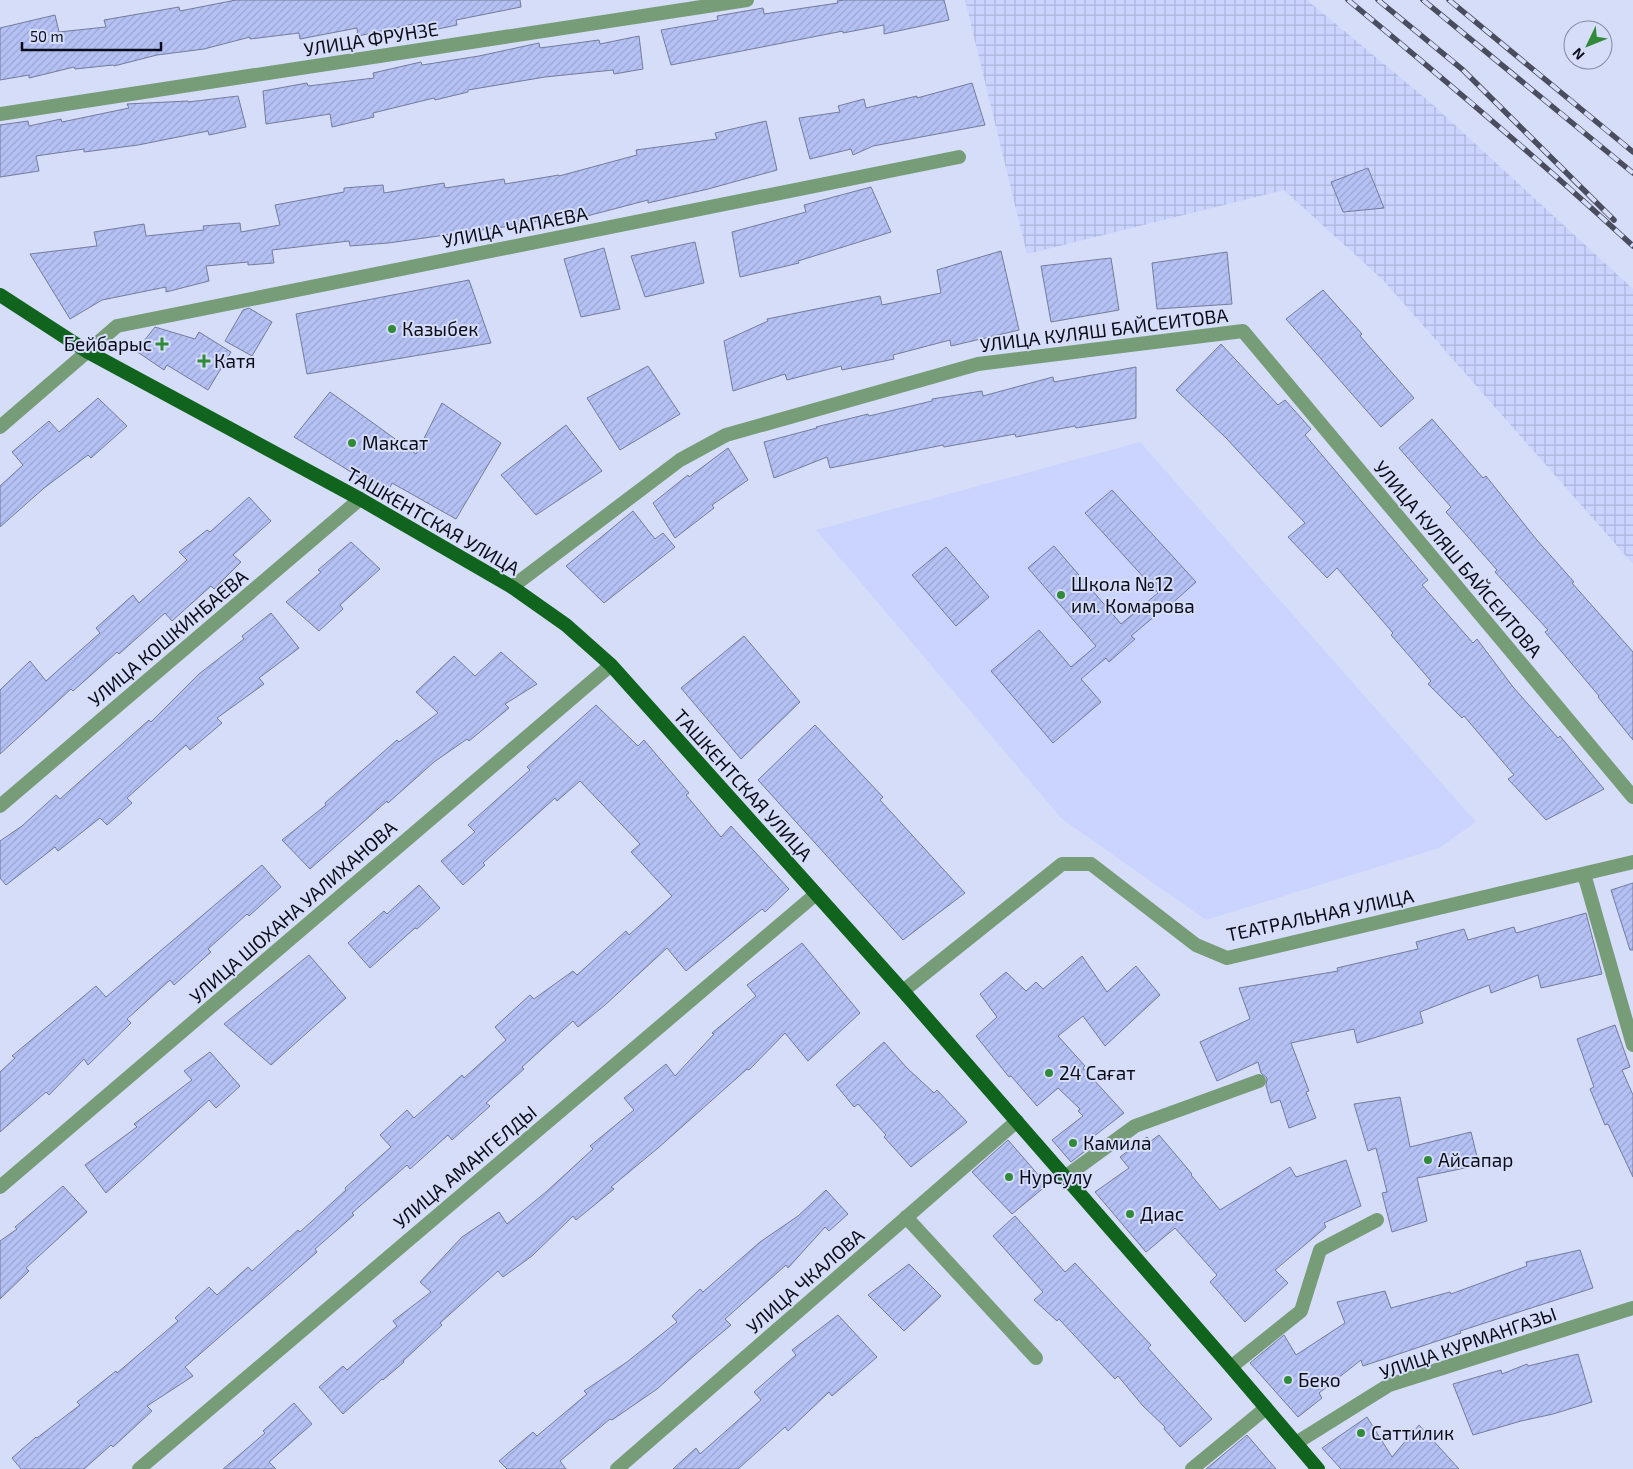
<svg xmlns="http://www.w3.org/2000/svg" width="1633" height="1469" font-family="'Exo 2',sans-serif">
  <style>
    .built { fill: #cad4fe }
    .industrial { fill: url(#industrial-grid) }
    .building { fill: url(#building-hatch); stroke: #747b9b }
    .lines { fill: none; stroke-linecap: round; stroke-linejoin: round }
    .minor { stroke: #779d78; stroke-width: 14 }
    .primary { stroke: #10641e; stroke-width: 14 }
    .rail-casing { stroke: #494d5e; stroke-width: 5.5 }
    .rail { stroke: #d6ddf9; stroke-width: 4; stroke-dasharray: 11; stroke-linecap: butt }
    .poi-dot { fill: #318a3a; stroke: #d6ddf9; stroke-width: 2 }
    .labels { text-anchor: middle; stroke-width: 4; stroke-linejoin: round; paint-order: stroke }
    .street-label { font-size: 19px; fill: #0a0d18; stroke: #d6ddf9 }
    .poi-label { font-size: 19px; fill: #0a0d18; stroke: #d6ddf9; text-anchor: start }
  </style>
  <defs>
    <pattern id="industrial-grid" width="8" height="8" patternUnits="userSpaceOnUse" patternTransform="scale(1.25)"><rect width="8" height="8" fill="#cad4fe"/><path d="M0 4h8M4 0v8" fill="none" stroke="#acb5d9"/></pattern>
    <pattern id="building-hatch" width="6" height="6" patternUnits="userSpaceOnUse" patternTransform="scale(1.25)"><rect width="6" height="6" fill="#b5c1f4"/><path d="M-1 1l2-2M0 6l6-6M5 7l2-2" fill="none" stroke="#9aa5d0"/></pattern>
  </defs>
  <rect width="100%" height="100%" fill="#d6ddf9"/>
  <path class="built" d="M1140 442 1476 822 1439 848 1206 920 1062 819 816 530Z"/>
  <path class="industrial" d="M965 0H1307L1431 103 1633 289V564L1384 281 1284 190 1027 254Z"/>
  <path class="building" d="M236 0H520L521 7 456 20 457 25 414 34 413 24 358 36 357 28 300 39 299 33 250 39V37L204 49 157 55 114 66 113 65 75 69 74 67 29 78V75L0 80V28L55 15 59 32 106 27 104 20 179 7 180 11Z
    M845 0H944L949 20 884 34V25L843 33V31L671 65 661 30 718 20 717 16 763 8 764 14 838 3 837 1Z
    M639 36 643 69 614 74 613 70 545 77 468 90V92L435 100 434 98 373 113 374 117 332 127 330 114 266 124 263 91 307 83 308 86 374 78 373 73 421 62 422 65 479 56 539 43 540 48 599 40 600 44Z
    M972 83 985 125 873 146 853 155 851 149 810 159 799 118 840 112 838 106 864 99 866 108 917 96V98Z
    M238 96 246 127 209 135 208 131 138 145 84 152V149L36 156 39 171 0 177V125L28 121 29 126 61 119 62 122 129 108 127 104 188 101V102Z
    M766 121 777 170 708 189 648 203V200L587 216 586 211 525 224 388 243 350 246 349 241 272 250 274 263 248 265V262L206 266 209 281 166 292V287L102 300 70 319 30 254 97 246 94 232 144 224 146 236 204 230 203 226 240 223 241 232 280 225 275 205 344 192V188L383 185 384 193 444 183 445 188 504 179 505 184 559 175V176L637 155 636 150 717 139 715 133Z
    M1368 168 1384 208 1343 212 1331 182Z
    M871 187 891 232 798 261 799 263 740 277 732 232 806 212 804 205Z
    M695 242 704 283 645 297 631 256Z
    M604 248 620 309 581 317 564 259Z
    M1001 251 1019 330 951 346 950 340 893 355 894 359 842 370 841 366 787 380 785 374 733 391 724 341 768 321 767 319 880 296 882 305 941 293 937 270Z
    M1227 252 1232 304 1157 309 1152 263Z
    M1111 258 1119 310 1051 322 1041 266Z
    M469 280 491 343 307 374 296 314Z
    M1323 290 1362 334 1360 336 1414 398 1381 427 1286 319Z
    M249 308 272 322 252 356 225 341 243 310Z
    M155 327 195 339 199 332 231 352 208 390 167 365 164 370 136 351Z
    M1221 344 1278 405 1285 400 1311 429 1305 435 1428 580 1422 585 1473 643 1477 639 1513 687 1558 738 1560 736 1604 789 1546 820 1508 779 1514 775 1464 716 1462 718 1428 684 1431 681 1391 635 1393 633 1337 568 1327 578 1288 537 1305 523 1226 438 1176 390Z
    M648 366 680 414 620 450 587 398Z
    M1136 367V418L1076 428 1075 426 1016 437 1015 434 944 447 943 445 830 468 827 457 774 478 764 442 817 428 816 427 868 414 869 416 932 401V399L982 391 983 396 1053 377 1054 382Z
    M330 392 416 454 442 403 501 443 456 519 392 483 387 494 294 437Z
    M98 398 127 426 91 458 88 455 44 488 0 527V486L23 465 12 452 49 421 59 432Z
    M1432 419 1483 478 1486 476 1536 539 1574 582 1572 583 1633 652V740L1598 697 1599 696 1545 632 1548 630 1495 572 1497 570 1446 512 1451 507 1399 448Z
    M566 425 602 471 536 515 501 475Z
    M728 448 748 480 712 505 714 508 675 538 653 503 688 475 689 477Z
    M1112 490 1196 582 1169 606 1168 605 1131 636 1135 639 1109 662 1106 658 1081 679 1101 702 1053 743 991 671 1039 630 1071 667 1096 646 1028 568 1054 546 1121 624 1158 593 1085 513Z
    M249 497 271 521 233 555 241 562 214 589 211 586 172 621 165 613 119 654 117 652 73 691 71 689 0 754V690L30 661 46 681 100 633 96 628 133 595 139 603 187 560 179 552 207 530 210 532Z
    M633 511 655 539 663 533 675 547 604 603 566 566Z
    M351 542 380 569 340 605 343 609 319 631 286 602 321 572 318 570Z
    M946 547 989 597 956 626 912 575Z
    M271 613 299 648 259 678 264 684 217 718 222 723 190 750 186 745 127 798 132 803 107 825 100 818 58 851 55 847 6 885 0 878V841L22 826 56 795 60 799 149 720 151 722 199 674 244 639 242 636Z
    M744 636 800 702 741 759 681 688Z
    M501 652 537 684 505 704 509 708 469 741 467 739 434 762 388 803 387 801 310 869 282 840 326 805 325 803 397 740 399 742 438 713 416 692 454 656 475 676Z
    M596 705 638 746 644 740 689 793 686 795 721 837 731 826 789 889 765 912 762 909 686 971 667 948 605 1005 578 1027 573 1021 522 1067 524 1069 486 1103 490 1106 452 1140 448 1135 410 1169 407 1165 352 1213 354 1215 315 1249 317 1252 185 1367 193 1376 147 1406 152 1411 113 1447 111 1445 84 1469H21L12 1458 36 1437 37 1438 80 1405 77 1402 116 1371 117 1373 178 1321 175 1318 209 1287 217 1295 248 1267 252 1271 298 1230 300 1232 346 1190 345 1188 391 1147 380 1135 407 1110 414 1118 462 1075 464 1078 506 1040 495 1027 530 995 534 999 573 971 577 975 626 931 629 935 672 896 631 852 640 844 580 781 557 801 555 798 483 863 485 865 463 885 441 861 475 832 468 825 530 770 527 767Z
    M815 725 883 797 880 800 965 893 903 940 758 780Z
    M262 865 281 887 249 916 247 914 208 949 211 952 174 985 170 980 127 1019 131 1023 88 1065 84 1059 49 1095 46 1092 0 1132V1072L15 1058 12 1056 96 986 106 997Z
    M1633 883V950H1630L1611 890Z
    M419 885 440 908 417 929 415 928 370 968 348 943 384 911 387 914Z
    M1586 913 1602 974 1541 988 1538 975 1491 993 1489 985 1420 1012 1423 1023 1357 1043 1354 1029 1291 1043 1309 1091 1306 1092 1316 1118 1289 1128 1280 1100 1271 1103 1266 1086 1267 1078 1261 1073 1258 1062 1217 1081 1200 1042 1250 1019 1239 988 1338 971 1337 968 1418 949 1416 942 1464 929 1468 940 1514 927 1516 933Z
    M802 943 860 1013 808 1061 785 1033 749 1070 747 1069 658 1148 611 1187 614 1189 576 1220 573 1216 532 1256 503 1277 498 1271 440 1323 442 1325 403 1361 404 1362 383 1380 382 1379 343 1414 319 1387 343 1366 347 1370 397 1326 393 1321 431 1292 420 1282 462 1237 499 1212 507 1224 546 1192 593 1149 590 1146 634 1110 624 1098 666 1064 675 1076 714 1034 712 1033 756 996 747 985Z
    M309 955 346 998 271 1065 224 1024Z
    M1082 956 1107 992 1136 966 1160 995 1105 1046 1083 1016 1058 1036 1085 1066 1083 1068 1124 1113 1089 1140 1093 1145 1071 1162 1052 1140 1083 1116 1078 1111 1080 1109 1058 1088 1037 1106 1011 1076 1009 1077 976 1036 997 1017 980 994 1006 972 1026 991 1036 982 1043 989Z
    M1615 1025 1630 1067 1622 1070 1633 1095V1177L1608 1124 1605 1125 1590 1089 1594 1087 1577 1039Z
    M884 1042 907 1068 934 1093 937 1090 967 1122 911 1167 884 1137 886 1135 858 1104 854 1107 836 1085Z
    M210 1052 240 1086 216 1108 209 1100 106 1193 85 1165 137 1127 134 1124 192 1080 184 1071Z
    M1400 1097 1410 1147 1471 1132 1479 1165 1417 1178 1427 1221 1392 1232 1382 1193 1387 1192 1376 1148 1368 1151 1354 1104Z
    M1159 1135 1192 1174 1191 1175 1220 1210 1290 1167 1296 1177 1346 1160 1361 1206 1324 1223 1326 1227 1275 1270 1288 1283 1245 1322 1210 1282 1217 1275 1175 1228 1146 1252 1095 1192 1129 1168 1120 1157 1147 1137 1151 1141Z
    M1008 1140 1047 1185 1012 1214 972 1172Z
    M63 1186 87 1212 26 1268 29 1271 0 1299V1241L17 1229 15 1227Z
    M826 1190 848 1214 829 1231 825 1227 788 1268 786 1265 725 1319 731 1325 695 1355 657 1389 612 1420 610 1419 560 1461 566 1469H507L499 1461 533 1432 537 1436 587 1394 584 1391 627 1362 677 1322 672 1316 700 1289 703 1292 760 1242 798 1216Z
    M1015 1216 1065 1272 1075 1263 1151 1345 1148 1348 1212 1419 1180 1447 1164 1429 1165 1427 1143 1406 1118 1376 1115 1379 1059 1319 1057 1321 1034 1300 1043 1292 993 1236Z
    M1580 1250 1593 1288 1460 1331 1461 1333 1363 1366 1361 1360 1319 1393 1322 1398 1298 1417 1250 1363 1284 1335 1296 1355 1345 1323 1337 1302 1385 1291 1391 1308 1450 1292 1451 1294 1527 1266 1526 1262Z
    M909 1264 941 1296 904 1331 868 1295Z
    M838 1315 877 1357 832 1396 829 1392 788 1431 785 1427 738 1469H673L696 1448 700 1454 761 1400 754 1392 796 1355 792 1350Z
    M1578 1354 1592 1402 1553 1414 1521 1421 1473 1435 1453 1384 1501 1370 1502 1374 1527 1364 1528 1366Z
    M294 1403 312 1424 269 1462 276 1469H223L265 1433 263 1431Z
    M1367 1417 1392 1457 1419 1425 1459 1469H1341L1322 1448Z
    M1247 1435 1276 1469H1206Z"/>
  <g class="lines">
    <path class="minor" d="M0 114 747 0
      M0 427 117 326 959 157
      M512 587 680 460 726 435 978 364 1243 331 1633 797
      M0 806 360 499
      M1584 874 1633 1045
      M903 991 1062 864H1091L1196 945 1227 958 1633 862
      M1065 1177 1135 1126 1259 1081
      M0 1187 611 665
      M906 1217 1036 1358
      M1231 1367 1301 1311 1320 1250 1377 1220
      M1296 1443 1389 1385 1633 1308
      M139 1469 816 894
      M617 1469 1017 1121
      M1192 1469 1266 1408"/>
    <path class="primary" d="M0 295 88 352 360 499 512 587 566 625 611 665 903 991 1231 1367 1318 1469"/>
    <g class="rail-casing">
      <path id="rail" d="M1348 0C1445 80 1541 161 1633 246
        M1378 0 1462 69 1614 220
        M1423 0 1633 173
        M1449 0 1633 152"/>
    </g>
    <use href="#rail" class="rail"/>
  </g>
  <g class="poi-dot">
    <circle cx="392" cy="329" r="5"/>
    <path d="M159.5 336.5h5v5h5v5h-5v5h-5v-5h-5v-5h5z"/>
    <path d="M201.5 353.5h5v5h5v5h-5v5h-5v-5h-5v-5h5z"/>
    <circle cx="352" cy="443" r="5"/>
    <circle cx="1061" cy="595" r="5"/>
    <circle cx="1049" cy="1073" r="5"/>
    <circle cx="1073" cy="1143" r="5"/>
    <circle cx="1428" cy="1160" r="5"/>
    <circle cx="1009" cy="1177" r="5"/>
    <circle cx="1130" cy="1214" r="5"/>
    <circle cx="1288" cy="1380" r="5"/>
    <circle cx="1361" cy="1433" r="5"/>
  </g>
  <g class="labels">
    <g class="street-label">
      <text transform="translate(371 39) rotate(-9)" y="7">УЛИЦА ФРУНЗЕ</text>
      <text transform="translate(515 227) rotate(-11)" y="7">УЛИЦА ЧАПАЕВА</text>
      <text transform="translate(1104 330) rotate(-7)" y="7">УЛИЦА КУЛЯШ БАЙСЕИТОВА</text>
      <text transform="translate(433 521) rotate(30)" y="7">ТАШКЕНТСКАЯ УЛИЦА</text>
      <text transform="translate(1458 559) rotate(50)" y="7">УЛИЦА КУЛЯШ БАЙСЕИТОВА</text>
      <text transform="translate(168 638) rotate(-40)" y="7">УЛИЦА КОШКИНБАЕВА</text>
      <text transform="translate(743 785) rotate(48)" y="7">ТАШКЕНТСКАЯ УЛИЦА</text>
      <text transform="translate(293 912) rotate(-41)" y="7">УЛИЦА ШОХАНА УАЛИХАНОВА</text>
      <text transform="translate(1320 915) rotate(-12)" y="7">ТЕАТРАЛЬНАЯ УЛИЦА</text>
      <text transform="translate(465 1167) rotate(-40)" y="7">УЛИЦА АМАНГЕЛДЫ</text>
      <text transform="translate(805 1281) rotate(-41)" y="7">УЛИЦА ЧКАЛОВА</text>
      <text transform="translate(1468 1343) rotate(-19)" y="7">УЛИЦА КУРМАНГАЗЫ</text>
    </g>
    <g class="poi-label">
      <text x="402" y="336">Казыбек</text>
      <text x="152" y="351" text-anchor="end">Бейбарыс</text>
      <text x="214" y="368">Катя</text>
      <text x="362" y="450">Максат</text>
      <text x="1071" y="591">Школа №12<tspan x="1071" dy="22">им. Комарова</tspan></text>
      <text x="1059" y="1080">24 Сағат</text>
      <text x="1083" y="1150">Камила</text>
      <text x="1438" y="1167">Айсапар</text>
      <text x="1019" y="1184">Нурсулу</text>
      <text x="1140" y="1221">Диас</text>
      <text x="1298" y="1387">Беко</text>
      <text x="1371" y="1440">Саттилик</text>
    </g>
  </g>
  <g transform="translate(1588 45) rotate(227)"><circle r="24" fill="#d6ddf9" stroke="#848a9f"/>
  <path d="M0-4L9 19L0 12L-9 19Z" fill="#318a3a"/>
  <text y="-8" font-size="14" font-weight="bold" text-anchor="middle" fill="#0a0d18">N</text>
  </g>
  <path d="M22 42v8h139v-8" fill="none" stroke="#0a0d18" stroke-width="2.5"/>
  <text x="30" y="42" font-size="15" fill="#0a0d18" stroke="#d6ddf9" stroke-width="4" paint-order="stroke">50 m</text>
</svg>
